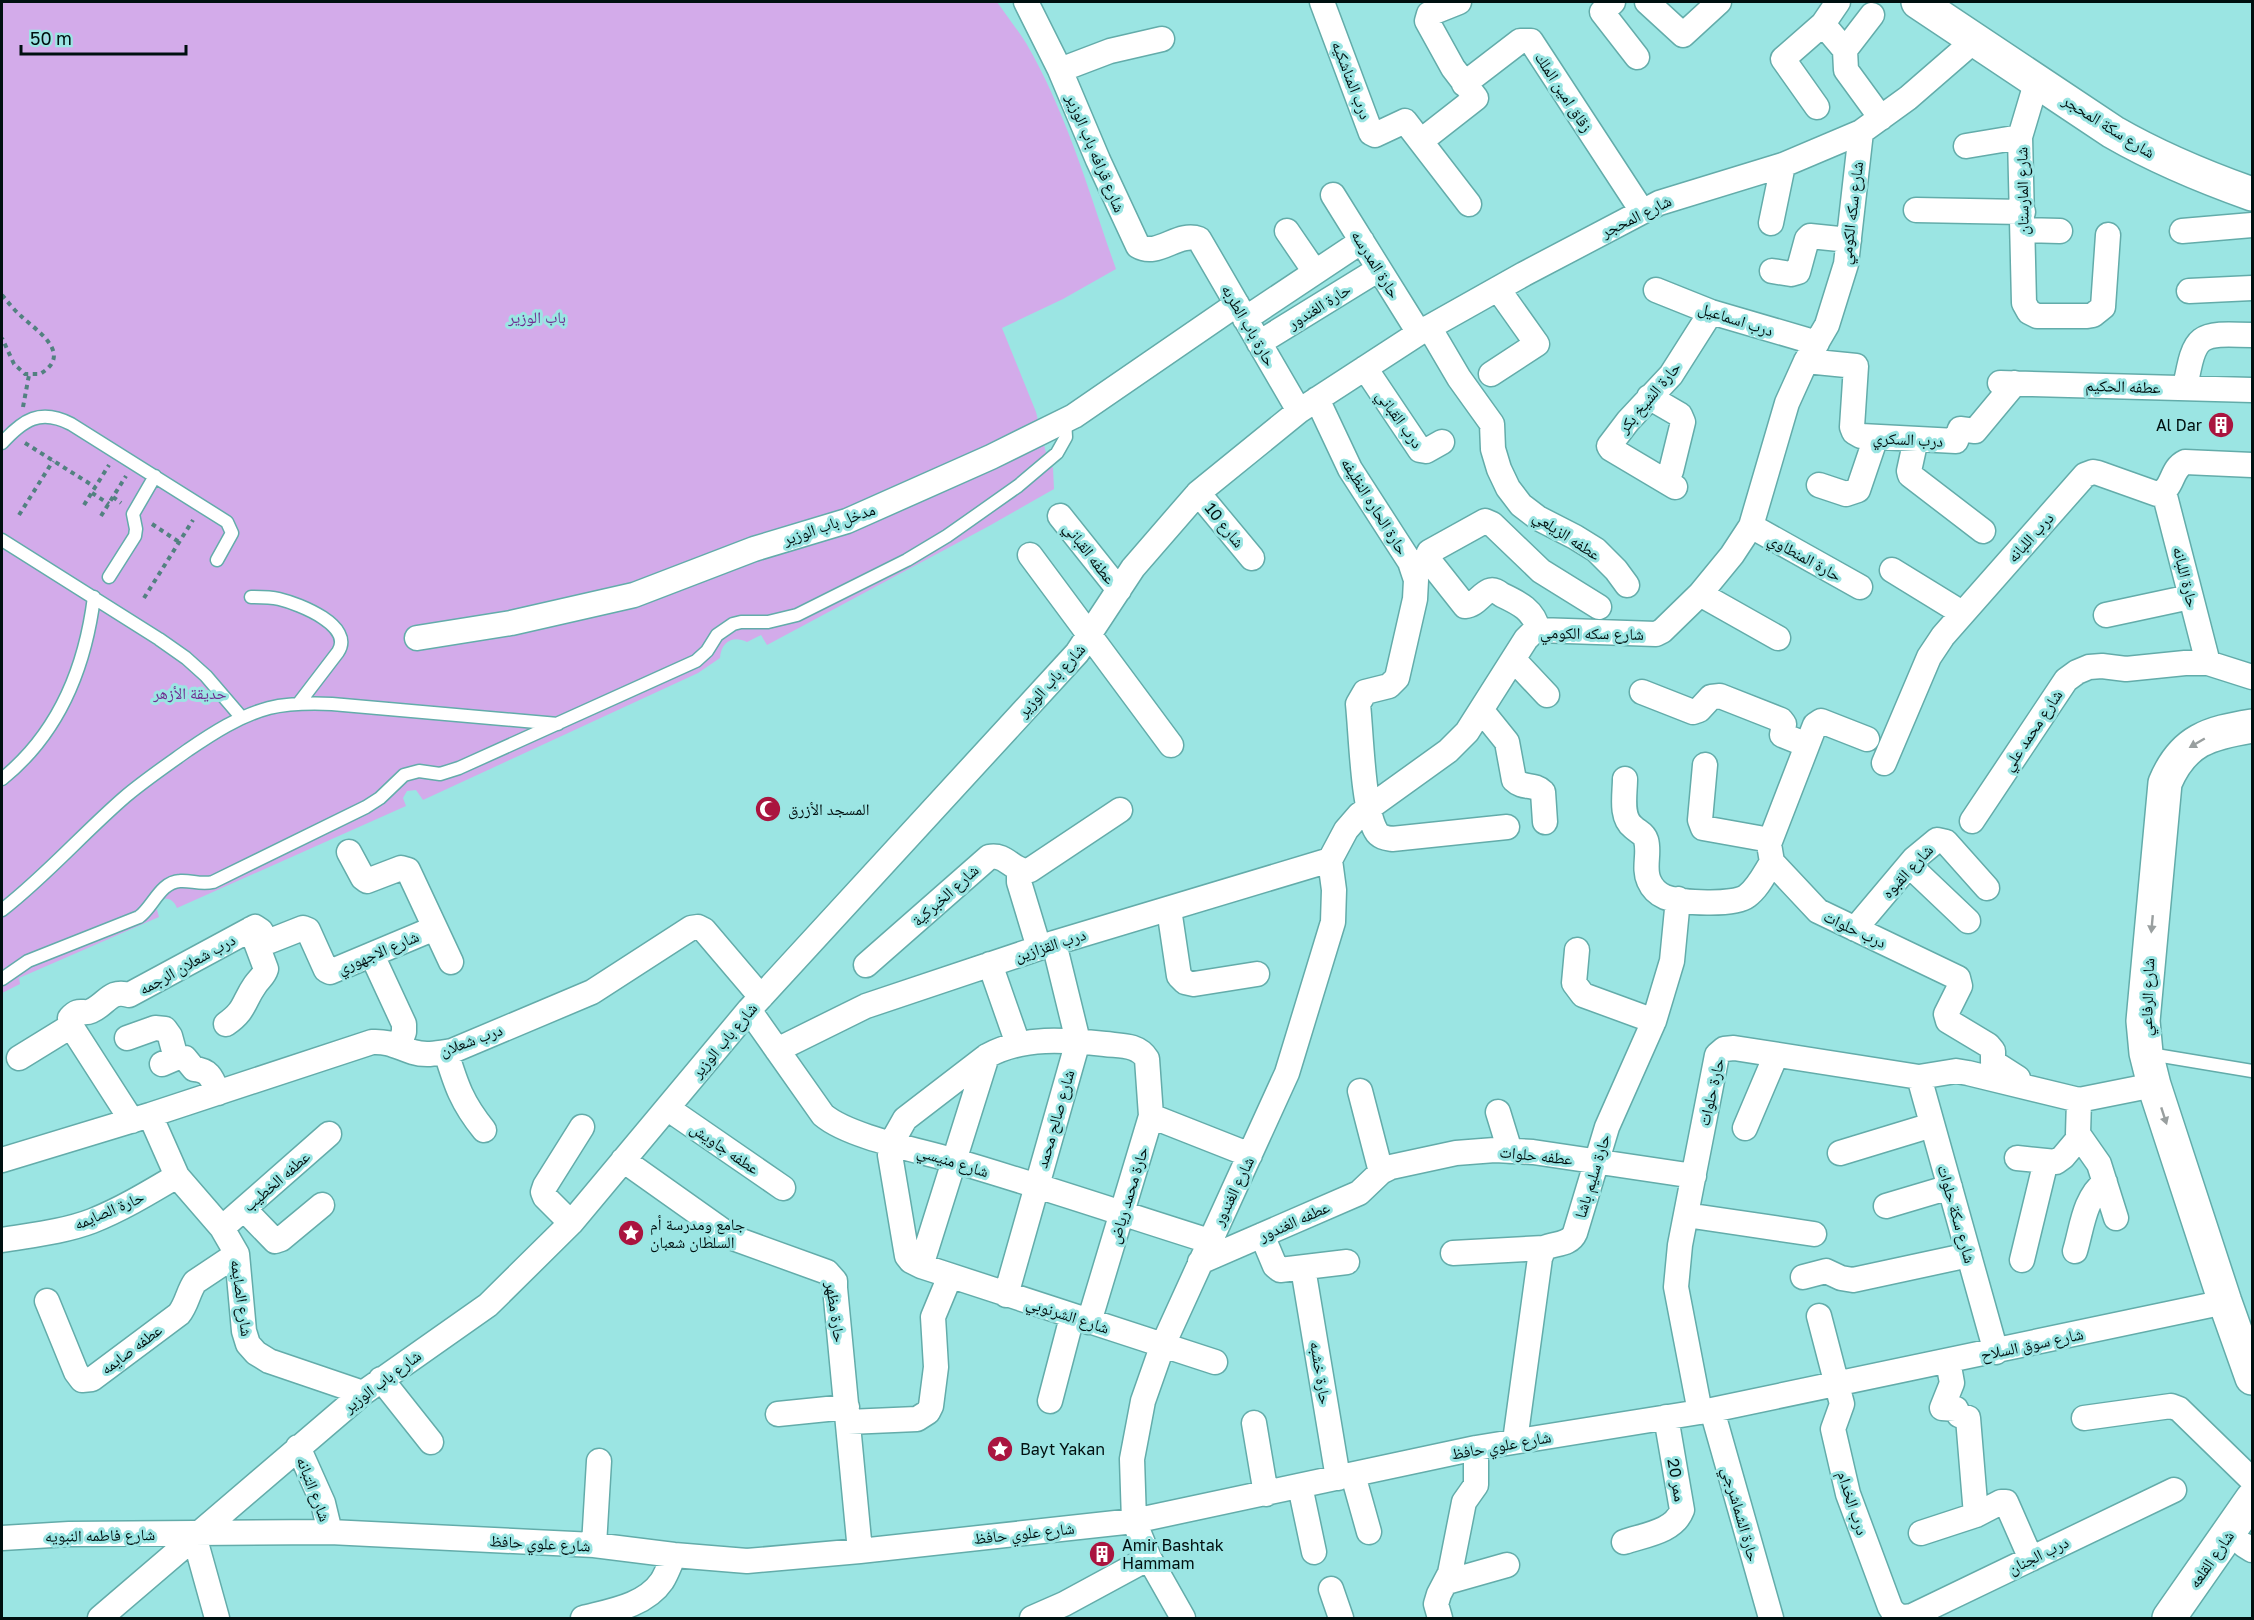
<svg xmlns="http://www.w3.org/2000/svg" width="2254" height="1620" font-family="'Golos Text','Noto Naskh Arabic',sans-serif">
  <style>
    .green { fill: #d3abea }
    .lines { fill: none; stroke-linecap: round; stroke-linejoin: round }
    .lane-casing { stroke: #63acaa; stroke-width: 15 }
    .street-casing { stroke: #63acaa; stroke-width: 27 }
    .secondary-casing { stroke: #63acaa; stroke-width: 36 }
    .path { stroke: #528180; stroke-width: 4; stroke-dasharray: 4.5 4.5; stroke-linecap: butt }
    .lane { stroke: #fff; stroke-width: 12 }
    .street { stroke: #fff; stroke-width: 24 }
    .secondary { stroke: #fff; stroke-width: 33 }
    .oneway { fill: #999f9f }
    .labels { text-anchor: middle; stroke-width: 6; stroke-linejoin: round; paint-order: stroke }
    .street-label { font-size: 16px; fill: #001010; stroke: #9be5e3 }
    .park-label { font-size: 16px; fill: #6f2c8f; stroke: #9be5e3 }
    .poi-label { font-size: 16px; fill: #001010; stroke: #9be5e3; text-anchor: start }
  </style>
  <rect width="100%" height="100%" fill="#9be5e3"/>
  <path class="green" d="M2 2H997C1006 15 1017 29 1026 43 1067 113 1089 193 1116 269L1063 299 1002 328 1036 412 1046 453 1053 468 1054 489 989 526 767 645 761 635 747 642C733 635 721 642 720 658L698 673 423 800 416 790 407 791 403 798 406 806 177 908C173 897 162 895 156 906L159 917 19 978 20 984 2 993Z"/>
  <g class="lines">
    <g class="lane-casing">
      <path id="lane" d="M2 443C23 420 40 408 71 424L227 522 232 533 217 560
        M2 540 159 639 186 658 206 676 242 718
        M109 577 135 536 136 529 133 514 155 476
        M251 597C260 597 270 597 279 599 300 604 355 626 338 652L299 703
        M2 779C59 733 85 669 94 597
        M2 910C46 876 83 833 126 796 145 780 167 765 188 750 213 733 239 716 269 708 290 703 310 703 332 704L558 724
        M2 979 28 961 139 917C153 907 160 882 180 881 191 880 200 885 213 882L366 807 380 798 404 775 419 771 440 774 459 768 696 661 707 651 717 635 733 624 741 622H768L797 615 907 560 947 536 1018 486 1057 453 1066 437 1065 420
        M2150 1054 2252 1071"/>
    </g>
    <g class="street-casing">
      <path id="street" d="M1026 2 1060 70 1098 160 1138 246C1158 258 1178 231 1199 239L1299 411
        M1322 2 1371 133 1375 135 1405 121 1469 204
        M1613 2 1602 12 1637 57
        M1647 2 1683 35 1719 2
        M1823 24 1845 50 1846 70 1881 118
        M1845 50 1872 15
        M1060 70 1110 51 1162 39
        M2037 80 2020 137 2024 303 2029 312 2037 316H2087L2093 315 2103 307 2108 235
        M1464 84 1520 41H1531L1642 211
        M1817 107 1783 59 1823 24 1838 2
        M1421 141 1476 98 1453 68 1427 21 1429 14 1459 2
        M1966 146 2020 137
        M1333 195 1419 333
        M1916 210 2023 212
        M1771 223 1783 165
        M2023 230 2060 231
        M1287 231 1315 272
        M2182 231 2252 225
        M1772 271 1791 274 1798 272 1807 239 1810 236 1849 240
        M1656 290 1711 312 1817 343
        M2189 291 2252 288
        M1245 319 1362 241
        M1429 327 1459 378 1492 424 1493 449 1499 469 1508 488 1521 505 1538 518 1575 537 1596 550 1616 570 1627 585
        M1259 343 1379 269
        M1806 361 1856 366 1852 427 1854 432 1861 436 1956 441 1960 429 1975 431 2015 383
        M1365 368 1420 450 1426 451 1442 442
        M1491 374 1537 344 1498 289
        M2000 383 2252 390
        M2185 388C2195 333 2197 333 2252 335
        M1649 397 1680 415 1683 422 1671 471
        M1317 399 1350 469 1410 562 1416 580 1415 599 1397 678 1389 686 1365 692 1358 704C1361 732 1363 810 1376 831 1379 837 1386 838 1392 839L1507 827
        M1916 439 1909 471 1910 475 1983 531
        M1819 485 1846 494 1858 490 1876 437
        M1675 487 1611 449 1609 446 1628 421 1671 375 1711 312
        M2164 492 2208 663
        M1198 493 1252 558
        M1060 516 1119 590
        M1751 526 1860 587
        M1030 555 1171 745
        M1892 570 1962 613
        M1700 594 1778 638
        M2106 615 2190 597
        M1538 630C1534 610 1519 603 1502 595 1498 592 1494 589 1489 591 1480 595 1476 605 1465 606L1427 558 1429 552 1485 521 1492 524 1541 571 1599 607
        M417 638 511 623 634 595 754 549 847 521 991 457 1074 416 1237 304
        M1514 660 1547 695
        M1642 692 1693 712 1699 710 1711 697 1720 696 1781 720 1784 724 1782 735 1807 745
        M1482 711 1507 742 1514 780C1523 789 1534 783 1543 792L1545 822
        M1867 739 1821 721 1815 725 1769 844 1772 862 1818 911 1958 978 1960 986 1946 1014 1948 1021 1988 1045 1993 1051V1062L2018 1078
        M1884 763 1929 657 1943 636 2085 475 2093 472 2098 473 2157 494C2174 490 2170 469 2185 462L2252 465
        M1705 765 1700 820 1703 828 1770 840
        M1625 779C1625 794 1620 817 1633 827 1638 832 1644 833 1646 840 1650 853 1643 868 1649 881 1652 888 1658 894 1665 897 1681 903 1734 906 1747 896 1758 888 1765 873 1772 862
        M1972 821 2066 680 2077 672 2089 667 2102 666 2126 669 2185 663H2208L2252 677
        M349 852 363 878 367 881 401 868 408 870 451 962
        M1909 865 1968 921
        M1019 870V882L1039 948
        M1169 909 1179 976 1185 982 1194 984 1257 974
        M1855 929 1914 859 1937 840 1946 842 1987 888
        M1577 950 1574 983 1583 995 1654 1021
        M372 955 404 1024V1032L399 1046
        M990 964 1018 1044
        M866 965 989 857C1007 853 1014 874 1030 870L1120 810
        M749 1010 823 1115C849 1137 918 1150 952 1160 1038 1185 1123 1214 1209 1241
        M226 1024C246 1010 243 1002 255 985 259 979 264 976 266 969L251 929
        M127 1038 155 1028 165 1029 170 1036 176 1058
        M777 1050 866 1006 1054 943 1330 860
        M446 1052C456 1085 462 1103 484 1130
        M19 1058 71 1026
        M162 1064 176 1058H185L194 1069C210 1070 212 1079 218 1093
        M1919 1077 1996 1352
        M1360 1091 1381 1172
        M2079 1100 2078 1134 2099 1164 2116 1218
        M667 1108 783 1188
        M1498 1112 1510 1151
        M150 1115 177 1176 222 1228 237 1254 244 1331 248 1344 256 1353 269 1361 363 1393
        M1151 1116 1250 1155
        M132 1121 71 1026 70 1018C80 1007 82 1015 91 1011 107 1004 110 989 129 995L255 927 261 931 264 938 270 941 303 928 308 930 326 970 330 972 435 928
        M1745 1128 1776 1055
        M1840 1153 1932 1125
        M2017 1158 2056 1162 2063 1157 2079 1138
        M2 1160 150 1115 372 1042C390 1041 397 1047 413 1052 426 1056 439 1053 452 1051L592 992 691 928 698 927 704 930 761 997
        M623 1160 733 1238 827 1272 835 1281V1288L860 1551
        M1886 1206 1950 1187
        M244 1209 275 1241 281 1239 322 1205
        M1686 1215 1814 1234
        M571 1223 545 1197 543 1192 545 1186 582 1127
        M222 1228 329 1134
        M1262 1235 1275 1266 1280 1270 1347 1262
        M2 1240C31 1235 63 1232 92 1221 122 1209 150 1192 177 1176
        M2075 1251C2082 1228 2084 1198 2105 1182
        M1453 1253 1544 1248
        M2022 1260 2046 1161
        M1200 1262 1359 1193 1381 1172 1391 1167 1456 1153 1495 1150 1533 1152 1694 1176
        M921 1266 987 1056
        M1303 1268 1338 1478
        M1803 1277 1826 1271 1841 1278 1853 1280 1969 1255
        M1006 1295 1078 1041 1054 943
        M47 1301 76 1372 82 1380 92 1379 179 1314C187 1304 188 1292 195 1282L237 1254
        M1819 1316 1842 1404 1833 1429 1848 1494 1890 1607C1895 1616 1902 1618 1912 1616L2174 1490
        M1089 1322 1151 1116 1147 1059C1138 1044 1120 1046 1105 1044 1066 1040 1023 1036 987 1056L905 1119 892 1142 890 1155 907 1256 911 1261 921 1266 1215 1362
        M1948 1361 1952 1383 1942 1408 1956 1409 1959 1415 1968 1418 1976 1515
        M381 1379 431 1442
        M1050 1401 1072 1317
        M1712 1410 1771 1618
        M1700 1412 1676 1287 1680 1245 1717 1055 1724 1049 1734 1048 1919 1077 1956 1071 1968 1073 2079 1100 2154 1085
        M778 1414 847 1407
        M2084 1418 2171 1406 2179 1409 2252 1480
        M848 1422 917 1419 928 1412 931 1406 936 1367 933 1317 950 1276
        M1254 1423 1266 1494
        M1515 1441 1540 1258 1544 1248C1555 1243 1570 1245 1575 1233L1607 1127 1654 1021 1672 961 1678 899
        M298 1447 323 1503 330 1532
        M1353 1475 1369 1532
        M1300 1486 1314 1552
        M1921 1533 1976 1515 2001 1502H2006L2031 1559
        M2 1538 69 1534 330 1532 594 1545 674 1555 747 1561 860 1551 1134 1521 1476 1448 1712 1410 2225 1302
        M195 1539 217 1618
        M1624 1542C1644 1535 1674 1532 1682 1510L1666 1417
        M594 1545 599 1461
        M2244 1545 2252 1550
        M1447 1582 1507 1565
        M1331 1589 1341 1618
        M100 1618 363 1393 488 1305 571 1223 749 1010 1077 653 1133 568 1198 493 1299 411 1419 333 1524 274 1659 203 1783 165 1861 132 1908 98 1976 39
        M583 1618C610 1611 645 1606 662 1581 667 1573 670 1564 674 1555
        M1032 1618 1064 1604 1149 1558
        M1183 1618 1149 1558 1134 1521 1132 1459 1143 1401 1162 1347 1287 1073 1333 922 1334 890 1330 860 1346 830 1359 815 1448 751 1467 732 1526 639 1533 632 1538 630 1656 634 1662 631 1700 594 1732 555 1751 526 1787 403 1806 361 1827 325 1846 264 1861 132
        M1440 1618 1436 1604 1439 1594 1450 1573 1464 1502 1476 1485V1448"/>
    </g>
    <g class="secondary-casing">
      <path id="secondary" d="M1918 2 2113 132C2158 158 2204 177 2252 194
        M2252 726C2209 733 2183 740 2165 783L2143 1021 2146 1053 2154 1085 2225 1302 2252 1378
        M2169 1618 2252 1499"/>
    </g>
    <path class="path" d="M2 295C8 302 14 310 21 316 37 331 74 354 40 374H25L14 364 2 338
      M23 407 29 375
      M25 443 95 487
      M92 493 109 504
      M113 497 121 503
      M84 505 109 465
      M19 515 53 461
      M101 516 126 476
      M152 524 179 542
      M144 598 193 520"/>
    <use href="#lane" class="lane"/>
    <use href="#street" class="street"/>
    <use href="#secondary" class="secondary"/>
  </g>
  <defs><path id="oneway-solid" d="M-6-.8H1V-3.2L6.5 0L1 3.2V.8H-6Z" transform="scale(1.5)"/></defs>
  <g class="oneway">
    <use href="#oneway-solid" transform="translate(2197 743) rotate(150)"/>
    <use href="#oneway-solid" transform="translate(2152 924) rotate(95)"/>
    <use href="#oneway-solid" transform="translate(2164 1116) rotate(72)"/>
  </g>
  <defs>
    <g id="building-disc" transform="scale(1.35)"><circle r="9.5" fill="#aa143f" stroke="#9be5e3"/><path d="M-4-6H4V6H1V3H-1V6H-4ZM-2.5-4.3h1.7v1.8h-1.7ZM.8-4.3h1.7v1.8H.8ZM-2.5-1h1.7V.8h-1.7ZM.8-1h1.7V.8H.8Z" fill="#fff"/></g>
    <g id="mosque-disc" transform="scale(1.35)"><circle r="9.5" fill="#aa143f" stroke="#9be5e3"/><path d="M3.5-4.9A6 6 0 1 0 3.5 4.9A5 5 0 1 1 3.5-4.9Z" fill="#fff"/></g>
    <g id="sight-disc" transform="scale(1.35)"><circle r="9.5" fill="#aa143f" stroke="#9be5e3"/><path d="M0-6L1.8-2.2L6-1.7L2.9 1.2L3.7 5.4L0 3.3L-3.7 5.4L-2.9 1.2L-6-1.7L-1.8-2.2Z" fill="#fff"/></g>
  </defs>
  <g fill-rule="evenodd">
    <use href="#building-disc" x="2221" y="425"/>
    <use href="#mosque-disc" x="768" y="809"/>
    <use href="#sight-disc" x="631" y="1233"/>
    <use href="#sight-disc" x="1000" y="1449"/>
    <use href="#building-disc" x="1102" y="1554"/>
  </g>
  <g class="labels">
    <g class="street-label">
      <text transform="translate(1352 80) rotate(69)" y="6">درب المناشكيه</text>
      <text transform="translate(1564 92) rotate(57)" y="6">زقاق امين الملك</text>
      <text transform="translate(2109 126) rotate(32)" y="6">شارع سكة المحجر</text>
      <text transform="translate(1096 153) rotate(67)" y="6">شارع قرافه باب الوزير</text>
      <text transform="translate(2022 191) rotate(-91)" y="6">شارع المارستان</text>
      <text transform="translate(1851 213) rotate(-83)" y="6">شارع سكه الكومي</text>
      <text transform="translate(1636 216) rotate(-26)" y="6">شارع المحجر</text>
      <text transform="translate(1376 264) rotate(58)" y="6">حارة المدرسه</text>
      <text transform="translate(1319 306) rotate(-32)" y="6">حارة الغندور</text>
      <text transform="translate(1736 319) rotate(18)" y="6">درب اسماعيل</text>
      <text transform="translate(1249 325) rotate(60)" y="6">حارة باب الطربه</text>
      <text transform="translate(2123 386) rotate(2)" y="6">عطفه الحكيم</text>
      <text transform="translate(1649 397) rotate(-50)" y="6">حارة الشيخ بكر</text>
      <text transform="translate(1400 419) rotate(54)" y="6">درب القباني</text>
      <text transform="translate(1908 439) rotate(3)" y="6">درب السكري</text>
      <text transform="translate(1375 506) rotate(58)" y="6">حارة الحاره النظيفه</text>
      <text transform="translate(829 524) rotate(-19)" y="6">مدخل باب الوزير</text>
      <text transform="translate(1225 525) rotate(51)" y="6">شارع 10</text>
      <text transform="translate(1567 535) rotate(33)" y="6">عطفه الزيلعي</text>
      <text transform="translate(2030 537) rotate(-48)" y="6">درب اللبانه</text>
      <text transform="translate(1090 553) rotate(52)" y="6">عطفه القباني</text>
      <text transform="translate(1805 557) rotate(29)" y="6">حارة المنطاوي</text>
      <text transform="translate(2186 577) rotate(76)" y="6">حارة اللبانه</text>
      <text transform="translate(1592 633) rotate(1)" y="6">شارع سكه الكومي</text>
      <text transform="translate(1051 680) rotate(-48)" y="6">شارع باب الوزير</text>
      <text transform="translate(2032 730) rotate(-56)" y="6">شارع محمد علي</text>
      <text transform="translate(1907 871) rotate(-47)" y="6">شارع القبوه</text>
      <text transform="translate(945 895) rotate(-42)" y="6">شارع الخبركية</text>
      <text transform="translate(1855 929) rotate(25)" y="6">درب حلوات</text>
      <text transform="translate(1050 945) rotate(-18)" y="6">درب القزازين</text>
      <text transform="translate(378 952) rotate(-23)" y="6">شارع الاجهوري</text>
      <text transform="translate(187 964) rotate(-29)" y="6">درب شعلان الرجمه</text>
      <text transform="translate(2147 997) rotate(-88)" y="6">شارع الرفاعي</text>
      <text transform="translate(471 1040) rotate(-20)" y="6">درب شعلان</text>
      <text transform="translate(724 1040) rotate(-50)" y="6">شارع باب الوزير</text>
      <text transform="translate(1711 1092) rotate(-77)" y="6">حارة حلوات</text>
      <text transform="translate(1055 1119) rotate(-74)" y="6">شارع صالح محمد</text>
      <text transform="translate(725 1148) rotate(34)" y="6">عطفه جاويش</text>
      <text transform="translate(1536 1155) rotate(6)" y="6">عطفه حلوات</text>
      <text transform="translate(953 1161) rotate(17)" y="6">شارع منيسي</text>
      <text transform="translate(1592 1176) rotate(-73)" y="6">حارة سليم باشا</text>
      <text transform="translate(276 1181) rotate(-41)" y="6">عطفه الخطيب</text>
      <text transform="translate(1233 1191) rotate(-64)" y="6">شارع الغندور</text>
      <text transform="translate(1128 1195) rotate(-73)" y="6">حارة محمد رياض</text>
      <text transform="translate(109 1210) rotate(-23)" y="6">حارة الصايمه</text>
      <text transform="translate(1957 1214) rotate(74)" y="6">شارع سكة حلوات</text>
      <text transform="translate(1294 1221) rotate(-24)" y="6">عطفه الغندور</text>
      <text transform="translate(242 1298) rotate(82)" y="6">شارع الصايمه</text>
      <text transform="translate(836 1312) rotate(82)" y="6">حارة مظهر</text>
      <text transform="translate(1068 1315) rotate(18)" y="6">شارع الشرنوبي</text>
      <text transform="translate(2032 1344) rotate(-12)" y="6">شارع سوق السلاح</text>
      <text transform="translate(131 1349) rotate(-37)" y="6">عطفه صايمه</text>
      <text transform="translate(1321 1373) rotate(81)" y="6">حارة خشبه</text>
      <text transform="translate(382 1381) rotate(-37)" y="6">شارع باب الوزير</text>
      <text transform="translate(1501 1445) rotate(-10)" y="6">شارع علوي حافظ</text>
      <text transform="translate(1677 1480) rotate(80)" y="6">ممر 20</text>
      <text transform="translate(314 1489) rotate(69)" y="6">شارع التبانه</text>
      <text transform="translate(1853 1503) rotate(72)" y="6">درب الخدام</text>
      <text transform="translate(1741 1514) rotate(74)" y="6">حارة الشماشرجي</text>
      <text transform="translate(1024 1533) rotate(-6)" y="6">شارع علوي حافظ</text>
      <text transform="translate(100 1535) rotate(-1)" y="6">شارع فاطمه النبويه</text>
      <text transform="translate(540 1543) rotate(3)" y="6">شارع علوي حافظ</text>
      <text transform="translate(2038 1555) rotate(-26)" y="6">درب الجنان</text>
      <text transform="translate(2211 1559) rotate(-55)" y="6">شارع القلعه</text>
    </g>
    <g class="park-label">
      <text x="537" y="323">باب الوزير</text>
      <text x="190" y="699">حديقة الأزهر</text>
    </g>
    <g class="poi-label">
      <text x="2202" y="431" text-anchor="end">Al Dar</text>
      <text x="788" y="815">المسجد الأزرق</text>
      <text x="650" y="1230">جامع ومدرسة أم<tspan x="650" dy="18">السلطان شعبان</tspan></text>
      <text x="1020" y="1455">Bayt Yakan</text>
      <text x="1122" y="1551">Amir Bashtak<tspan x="1122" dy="18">Hammam</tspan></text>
    </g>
  </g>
  <rect width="2254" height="1620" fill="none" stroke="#001010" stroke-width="6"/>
  <path d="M21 45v9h165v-9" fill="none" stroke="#001010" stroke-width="3"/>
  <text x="30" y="45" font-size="18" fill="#001010" stroke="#9be5e3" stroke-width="4.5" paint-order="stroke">50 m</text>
</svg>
